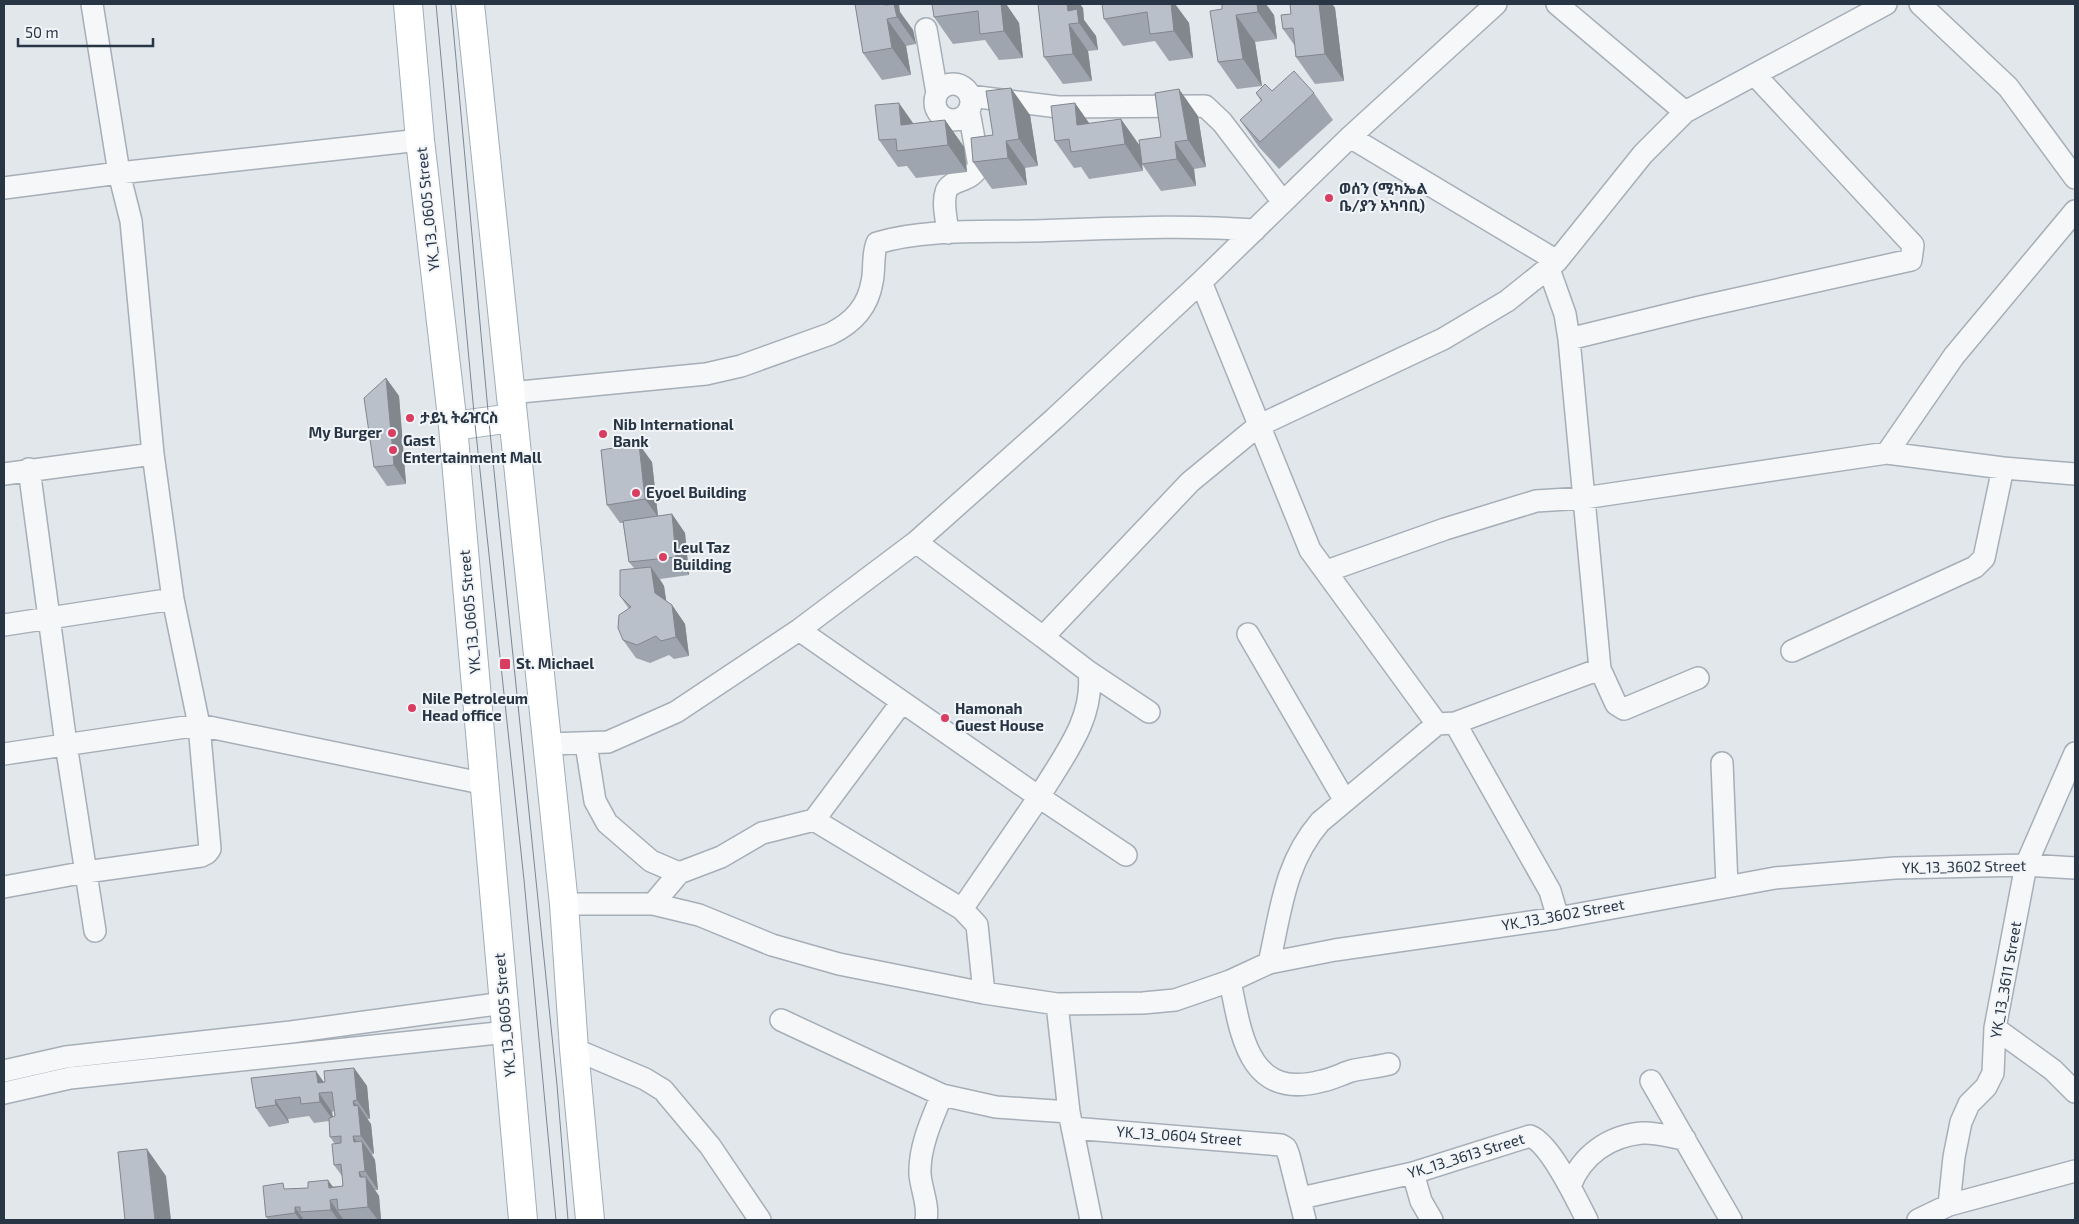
<svg xmlns="http://www.w3.org/2000/svg" width="2079" height="1224" font-family="'Exo 2','Noto Sans Ethiopic',sans-serif">
  <style>
    .lines { fill: none; stroke-linecap: round; stroke-linejoin: round }
    .street-casing { stroke: #a6aeb7; stroke-width: 24 }
    .primary-casing { stroke: #a0acb8; stroke-width: 30 }
    .street { stroke: #f5f7f9; stroke-width: 21 }
    .primary { stroke: #fff; stroke-width: 28 }
    .tram { stroke: #7a8796; stroke-width: 1 }
    .wall { fill: #9fa5ae; fill-rule: evenodd }
    .shaded-wall { fill: #82868d }
    .building { fill: #b9c0ca; stroke: #82868d }
    .poi-dot { fill: #d93e62; stroke: #f2f5f8; stroke-width: 2 }
    .labels { text-anchor: middle; stroke-width: 4; stroke-linejoin: round; paint-order: stroke }
    .poi-label { font-size: 15px; font-weight: bold; fill: #283545; stroke: #f2f5f8; text-anchor: start }
    .street-label { font-size: 15px; fill: #283545; stroke: #f2f5f8 }
  </style>
  <rect width="100%" height="100%" fill="#e2e7ec"/>
  <g class="lines">
    <g class="street-casing">
      <path id="street" d="M1557 4 1685 112
        M1920 4 2008 87 2075 178
        M926 29 937 93
        M935 102a18 18 0 1 1 36 0a18 18 0 1 1-36 0Z
        M970 96 1058 107 1205 106 1222 122 1283 202
        M1350 137 1557 261
        M4 188 119 173 420 140
        M948 233C947 221 942 204 946 192 949 179 971 183 979 166L969 112
        M1549 269 1565 314 1569 339 1600 669 1616 704 1624 709 1698 678
        M1201 282 1310 550 1437 724 1320 822C1284 864 1281 911 1269 963
        M1569 339 1700 307 1911 260 1913 245 1755 75
        M510 393 706 374 741 366 830 334C853 323 868 307 872 282 875 269 872 256 877 243 923 229 980 232 1028 231 1104 229 1179 224 1255 230
        M1887 453 2003 468 2075 474
        M29 469 66 744 95 931
        M4 474 153 454
        M916 542 1043 637 1190 482 1258 426 1443 339 1507 301 1557 261 1643 154 1685 112 1886 4
        M1327 571 1445 529 1536 501 1584 498 1887 453 1954 356 2075 211
        M4 625 173 599
        M799 630 1039 797 962 909 977 925 984 993
        M1248 634 1345 801
        M1043 637 1089 672C1095 719 1062 758 1039 797L1126 855
        M1792 651 1975 567 1984 558 2003 468
        M1089 672 1149 712
        M1455 723 1600 669
        M1437 724 1455 723 1550 891 1558 918
        M548 744 608 742 676 712 799 630 916 542 1054 419 1201 282 1350 137 1496 4
        M586 744 595 801 607 823 651 861 679 873
        M4 754 199 725 486 784
        M1722 763 1727 886
        M814 820 902 702
        M4 887 86 872 201 856 207 853 210 849 199 725 173 599 153 454 131 221 119 173 92 4
        M564 904H653L699 915 772 945 839 964 984 993 1057 1004 1143 1003 1175 1000 1230 981 1269 963 1335 950 1558 918 1775 878 1895 868 2026 865 2075 868
        M653 904 679 873 721 857 762 833 814 820 962 909
        M1230 981C1241 1034 1248 1101 1322 1081 1332 1079 1342 1074 1351 1071 1363 1068 1377 1067 1389 1064
        M1057 1004 1069 1112 1091 1220
        M781 1020 942 1095 996 1107 1069 1112
        M1995 1028 2053 1070 2075 1092
        M574 1049 645 1079 663 1090 710 1146 760 1220
        M4 1071 66 1057 291 1032 504 1003
        M1651 1081 1731 1220
        M4 1093 70 1078 507 1032
        M1072 1128 1281 1145 1286 1148 1289 1156 1305 1220
        M1413 1173 1421 1201 1432 1220
        M1570 1186C1582 1155 1609 1136 1642 1133 1655 1132 1671 1137 1685 1139
        M1301 1198 1413 1173 1530 1136C1551 1144 1576 1199 1587 1220
        M1949 1205 1954 1157 1961 1122 1969 1104 1986 1087 1993 1073 1995 1028 2026 865 2075 753
        M926 1220C929 1205 921 1189 920 1174 919 1147 932 1119 942 1095
        M1918 1220 1949 1205 2075 1171"/>
    </g>
    <g class="primary-casing">
      <path id="primary" d="M408 4 420 140 453 426 523 1220
        M470 4 564 904 574 1049 590 1220
        M453 426 513 418"/>
    </g>
    <use href="#street" class="street"/>
    <use href="#primary" class="primary"/>
    <path class="tram" d="M436 4 475 424 524 880 556 1220
      M451 4 489 422 557 1085 568 1220"/>
  </g>
  <path class="wall" d="M855 4 900 12 913 30 916 44 906 46 911 75 882 80 863 53Z
    M1006 4 1019 23 1023 58 999 60 985 40 953 44 934 17Z
    M1038 4 1083 8 1084 20 1096 36 1098 50 1088 51 1092 81 1063 84 1044 57Z
    M1175 4 1189 23 1193 58 1169 61 1155 41 1123 46 1104 19Z
    M1222 4 1274 15 1277 39 1255 42 1262 86 1237 89 1218 62 1222 9Z
    M1290 4H1332L1335 8 1344 81 1315 84 1296 57 1295 46 1283 29 1291 14Z
    M1272 91 1314 93 1333 120 1279 169 1259 147 1240 120 1261 101 1256 93Z
    M1075 103 1089 124 1121 119 1143 171 1089 179 1081 167 1074 168 1055 141Z
    M1030 115 1038 166 1025 168 1027 185 992 189 973 162 993 135Z
    M1198 116 1206 167 1194 169 1196 186 1161 191 1142 164Z
    M945 120 964 147 967 172 916 178 907 166 898 167 879 140 914 124Z
    M386 378 399 396 406 484 387 486 374 467Z
    M652 462 658 516 672 514 685 533 689 575 660 579 664 586 666 601 672 605 685 624 689 656 674 659 669 655 650 663 636 658 623 640 629 609 620 596 634 568 629 562 623 523H620L607 505Z
    M354 1068 367 1086 370 1119H367L371 1124 374 1154H372L375 1160 378 1190H375L379 1196 381 1220H345L344 1219 343 1220H269L266 1217 287 1189 343 1186 342 1176 334 1165 335 1144 330 1137 329 1121 314 1123 309 1116 288 1119 289 1123 269 1127 256 1108 316 1071 324 1082ZM334 1111 335 1116 333 1117 332 1112Z"/>
  <path class="shaded-wall" d="M884 4H899L900 12 913 30 916 44 897 17Z
    M1001 4H1006L1019 23 1023 58 1004 31Z
    M1067 4H1080L1083 8 1084 20 1096 36 1098 50 1079 23 1068 11Z
    M1171 4H1175L1189 23 1193 58 1174 31Z
    M1257 4H1266L1274 15 1277 39 1258 12Z
    M1319 4H1332L1335 8 1344 81 1325 54Z
    M1236 15 1255 42 1262 86 1243 59Z
    M887 19 906 46 911 75 892 48Z
    M1069 24 1088 51 1092 81 1073 54Z
    M1011 88 1030 115 1038 166 1019 139Z
    M1179 89 1198 116 1206 167 1188 140Z
    M899 103 918 130 901 125Z
    M1075 103 1094 130 1077 125Z
    M1121 119 1140 146 1143 171 1125 144Z
    M945 120 964 147 967 172 948 145Z
    M1006 141 1025 168 1027 185 1008 158Z
    M1175 142 1194 169 1196 186 1177 159Z
    M386 378 399 396 406 484 394 465Z
    M639 444 652 462 658 517 645 499Z
    M672 514 685 533 689 575 676 557Z
    M651 567 664 586 668 612 655 593Z
    M672 605 685 624 689 656 676 637Z
    M354 1068 367 1086 370 1119 357 1100Z
    M316 1071 328 1089 318 1083Z
    M319 1093 332 1112 333 1120 320 1102Z
    M275 1100 288 1119 289 1123 276 1105Z
    M353 1101 358 1107V1105L371 1124 374 1154 361 1136Z
    M353 1136 363 1151 362 1141 375 1160 378 1190 365 1171 354 1142Z
    M147 1149 166 1176 171 1220H155Z
    M359 1172 366 1182V1177L379 1196 381 1220H378L368 1207 360 1177Z
    M328 1180 341 1198 329 1188Z
    M330 1200 343 1219V1220H338L331 1210Z
    M295 1207 304 1220H300L295 1213Z"/>
  <path class="building" d="M855 4H884L885 5 894 4 897 17 887 19 892 48 863 53Z
    M932 4H1001L1004 31 980 34 978 11 934 17Z
    M1038 4H1067L1068 11 1077 9 1079 23 1069 24 1073 54 1044 57Z
    M1102 4H1171L1174 31 1150 34 1147 12 1104 19Z
    M1222 4H1257L1258 12 1236 15 1243 59 1218 62 1210 11 1222 9Z
    M1290 4H1319L1325 54 1296 57 1293 28 1283 29 1281 15 1291 14Z
    M1294 71 1314 93 1260 142 1240 120 1262 100 1256 93 1265 84 1272 91Z
    M1011 88 1019 139 1006 141 1008 158 973 162 971 138 993 135 986 91Z
    M1179 89 1188 140 1175 142 1177 159 1142 164 1139 140 1161 137 1155 93Z
    M899 103 901 125 945 120 948 145 897 151 896 139 879 140 875 105Z
    M1075 103 1077 125 1121 119 1125 144 1071 152 1069 139 1055 141 1051 106Z
    M386 378 394 465 374 467 364 398Z
    M639 444 645 499 607 505 601 450Z
    M672 514 676 557 629 562 623 521Z
    M651 567 655 593 672 605 676 637 661 641 656 636 637 645 623 640 618 628 619 615 631 607 620 596V570Z
    M354 1068 357 1100 353 1101 354 1106 358 1105 361 1136H353L354 1142 362 1141 365 1171 359 1172 360 1177H366L368 1207 338 1210 337 1199 330 1200 331 1210 300 1212V1207H295V1213L266 1217 263 1186 283 1183 284 1189 308 1188V1182L328 1180 329 1188 343 1186 341 1164 334 1165 332 1144 341 1143V1136L330 1137 329 1118 335 1116 332 1092 319 1093 320 1102 301 1104 300 1097 275 1100 276 1105 256 1108 251 1078 316 1071 318 1083 325 1082 324 1071Z
    M147 1149 155 1220H125L118 1152Z"/>
  <g class="poi-dot">
    <circle cx="1329" cy="198" r="5"/>
    <circle cx="410" cy="418" r="5"/>
    <circle cx="392" cy="433" r="5"/>
    <circle cx="603" cy="434" r="5"/>
    <circle cx="393" cy="450" r="5"/>
    <circle cx="636" cy="493" r="5"/>
    <circle cx="663" cy="557" r="5"/>
    <rect x="499" y="658" width="12" height="12" rx="2.5"/>
    <circle cx="412" cy="708" r="5"/>
    <circle cx="945" cy="718" r="5"/>
  </g>
  <g class="labels">
    <g class="poi-label">
      <text x="1339" y="194">ወሰን (ሚካኤል<tspan x="1339" dy="17">ቤ/ያን አካባቢ)</tspan></text>
      <text x="420" y="423">ታይኒ ትሬዠርስ</text>
      <text x="613" y="430">Nib International<tspan x="613" dy="17">Bank</tspan></text>
      <text x="382" y="438" text-anchor="end">My Burger</text>
      <text x="403" y="446">Gast<tspan x="403" dy="17">Entertainment Mall</tspan></text>
      <text x="646" y="498">Eyoel Building</text>
      <text x="673" y="553">Leul Taz<tspan x="673" dy="17">Building</tspan></text>
      <text x="516" y="669">St. Michael</text>
      <text x="422" y="704">Nile Petroleum<tspan x="422" dy="17">Head office</tspan></text>
      <text x="955" y="714">Hamonah<tspan x="955" dy="17">Guest House</tspan></text>
    </g>
    <g class="street-label">
      <text transform="translate(428 209) rotate(-96)" y="5">YK_13_0605 Street</text>
      <text transform="translate(470 612) rotate(-95)" y="5">YK_13_0605 Street</text>
      <text transform="translate(1964 867) rotate(-1)" y="5">YK_13_3602 Street</text>
      <text transform="translate(1563 915) rotate(-10)" y="5">YK_13_3602 Street</text>
      <text transform="translate(2006 980) rotate(-80)" y="5">YK_13_3611 Street</text>
      <text transform="translate(505 1015) rotate(-95)" y="5">YK_13_0605 Street</text>
      <text transform="translate(1179 1136) rotate(4)" y="5">YK_13_0604 Street</text>
      <text transform="translate(1466 1156) rotate(-17)" y="5">YK_13_3613 Street</text>
    </g>
  </g>
  <rect width="2079" height="1224" fill="none" stroke="#283545" stroke-width="10"/>
  <path d="M18 38v8h135v-8" fill="none" stroke="#283545" stroke-width="2.5"/>
  <text x="25" y="38" font-size="15" fill="#283545" stroke="#f2f5f8" stroke-width="4" paint-order="stroke">50 m</text>
</svg>
